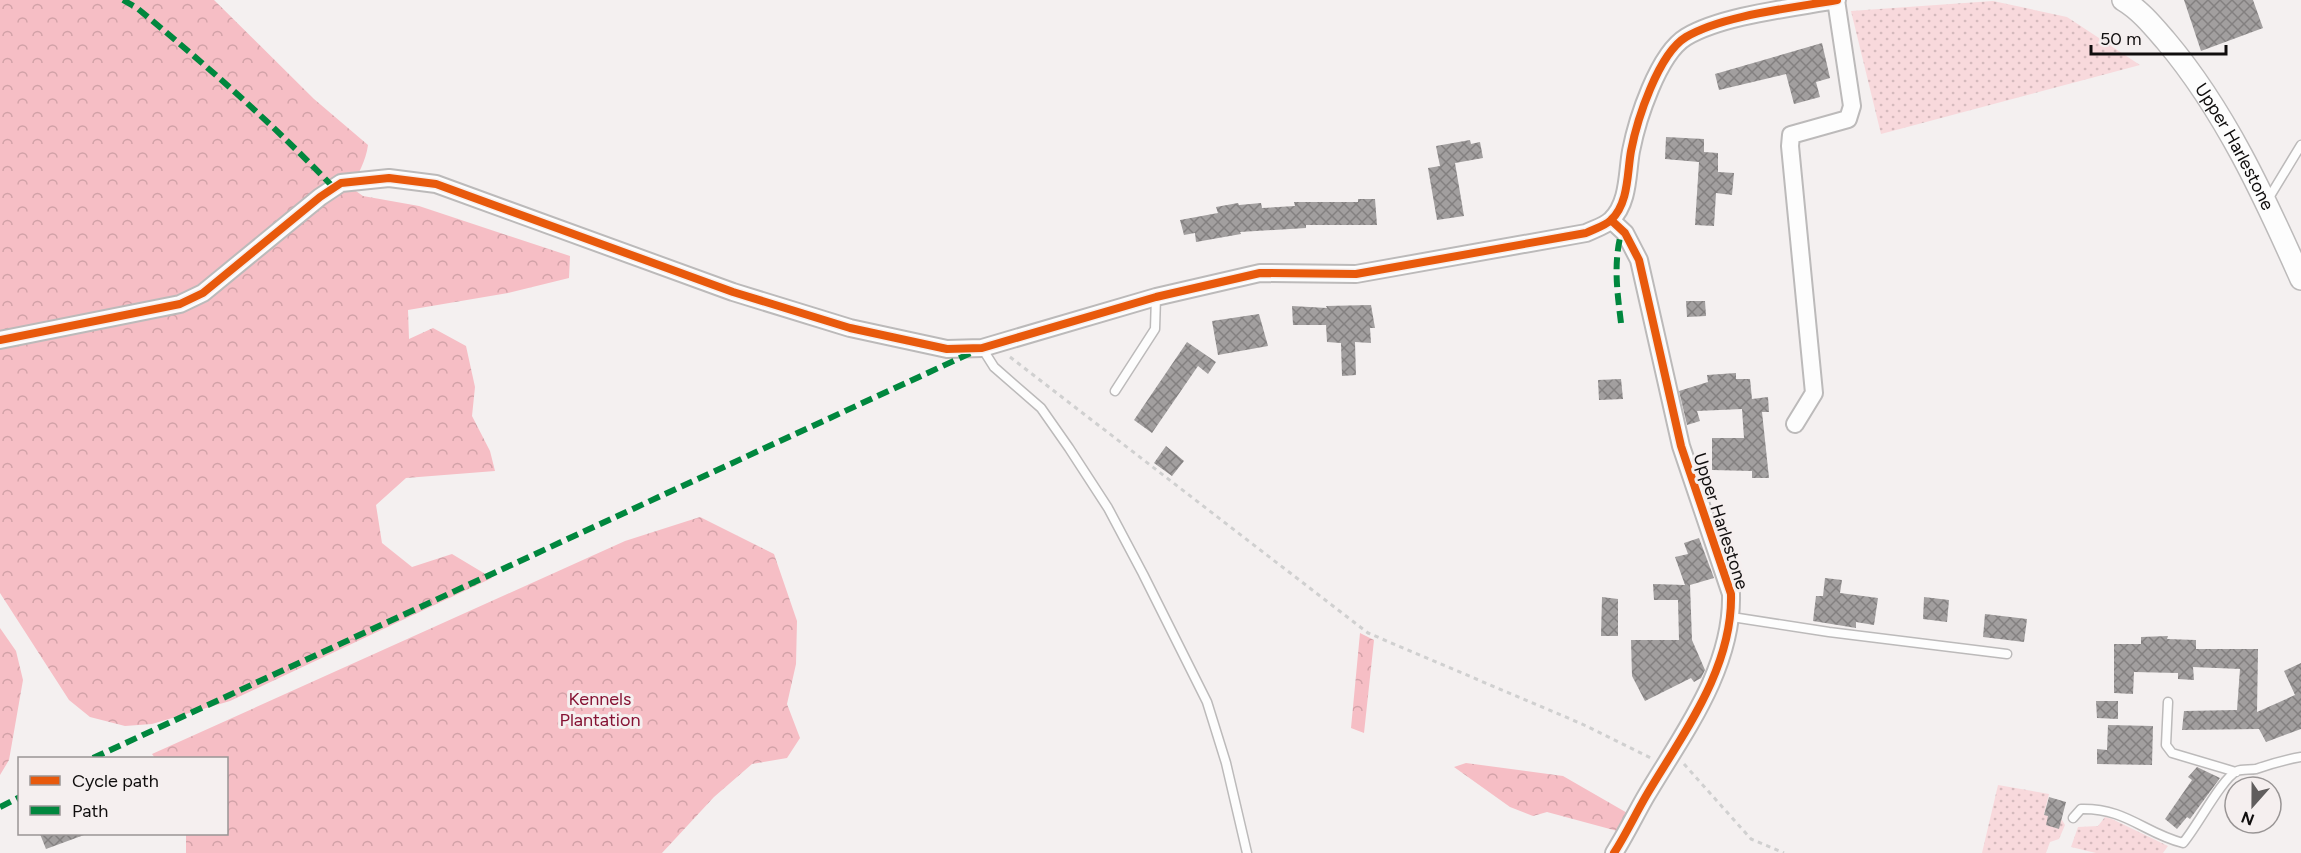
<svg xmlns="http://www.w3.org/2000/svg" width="2301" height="853" font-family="Figtree,sans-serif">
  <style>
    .forest { fill: url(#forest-crowns) }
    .garden { fill: url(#garden-dots) }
    .building { fill: url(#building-cross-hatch) }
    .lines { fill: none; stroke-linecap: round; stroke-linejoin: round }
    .service-casing { stroke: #bcbaba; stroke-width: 11 }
    .minor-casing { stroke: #bcbaba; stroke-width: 20 }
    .tertiary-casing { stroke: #bcbaba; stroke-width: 24 }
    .path { stroke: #d0d0d0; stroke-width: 3; stroke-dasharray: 4.5 4.5; stroke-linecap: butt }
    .service { stroke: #fdfdfd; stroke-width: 8 }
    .minor { stroke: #fdfdfd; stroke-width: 16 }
    .tertiary { stroke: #fdfdfd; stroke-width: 21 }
    .quiet { stroke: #00873e; stroke-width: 6; stroke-dasharray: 12 6; stroke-linecap: butt }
    .cycleway-casing { stroke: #f5efef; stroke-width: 11 }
    .cycleway { stroke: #e8590c; stroke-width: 8 }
    .labels { text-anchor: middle; stroke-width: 6; stroke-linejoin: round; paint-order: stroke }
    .street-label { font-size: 18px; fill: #100e0e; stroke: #f5efef }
    .park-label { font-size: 18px; fill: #861334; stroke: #f5efef }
  </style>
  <defs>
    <pattern id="forest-crowns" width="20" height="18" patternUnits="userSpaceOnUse" patternTransform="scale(1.5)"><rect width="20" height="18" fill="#f6bec5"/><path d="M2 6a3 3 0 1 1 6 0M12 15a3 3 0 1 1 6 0" fill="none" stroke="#d2a2a8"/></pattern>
    <pattern id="garden-dots" width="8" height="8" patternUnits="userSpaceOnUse" patternTransform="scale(1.5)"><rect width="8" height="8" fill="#f8d9dc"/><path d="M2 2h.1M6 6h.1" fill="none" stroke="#d4b9bc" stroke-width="1.8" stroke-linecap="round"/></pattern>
    <pattern id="building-cross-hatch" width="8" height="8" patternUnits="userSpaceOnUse" patternTransform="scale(1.5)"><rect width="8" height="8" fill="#a29f9f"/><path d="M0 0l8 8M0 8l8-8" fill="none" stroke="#838080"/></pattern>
  </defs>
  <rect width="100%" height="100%" fill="#f4f0f0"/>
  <path class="forest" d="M0 0H214L314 99 368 145C366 162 357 173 353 189L363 196 419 206 570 256 569 278 508 293 408 310 409 339 433 328 466 346 475 387 472 416 490 451 495 471 406 478 376 505 382 543 412 567 452 554 492 578 230 701 152 724 125 726 90 717 69 700 0 593Z
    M700 517 774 554 797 621 796 664 787 704 800 738 787 758 752 764 714 797 662 853H186V834H226V758H155L152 754 625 541Z
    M0 628 16 651 23 680 9 760 0 775Z
    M1360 633 1374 640 1364 733 1351 728Z
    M1466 763 1563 776 1629 814 1621 832 1547 812 1533 816 1510 807 1454 767Z"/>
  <path class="garden" d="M1993 1 2067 17 2140 65 1881 134 1851 11Z
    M1998 785 2049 794 2044 814 2062 820 2065 825 2059 839 2050 842 2046 853H1982Z
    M2105 817 2112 819 2168 846 2163 853H2096L2071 847 2078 827 2098 826Z"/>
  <path class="building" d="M2184 0H2253L2263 28 2201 51Z
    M1822 43 1830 78 1816 82 1820 97 1794 104 1786 74 1719 90 1715 74Z
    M1666 137 1704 139V152L1718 153V172L1734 173 1732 195 1716 193 1714 226 1695 225 1699 162 1665 159Z
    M1470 140 1471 144 1480 142 1483 158 1455 163 1464 216 1437 220 1428 168 1440 166 1436 146Z
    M1358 199H1375L1377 225H1306V228L1240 232 1241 234 1196 242 1195 233 1184 235 1180 220 1218 213 1216 207 1238 203 1239 205 1261 203 1262 208 1295 206 1294 202H1358Z
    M1686 301H1705L1706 316 1687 317Z
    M1371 305 1375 328H1370L1371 343 1355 342 1356 375 1342 376 1341 343 1327 342 1326 325H1293L1292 306 1327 308 1326 306Z
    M1259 314 1268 346 1218 355 1212 321Z
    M1187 342 1216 362 1208 374 1198 366 1152 433 1134 420Z
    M1736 373V379H1750L1752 399 1768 397 1769 412H1762L1769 478H1752V471L1712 470V438H1744L1742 409 1697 411 1700 421 1687 425 1679 391 1708 382 1707 375Z
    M1621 379 1623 399 1599 400 1598 380Z
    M1166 446 1184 461 1172 476 1154 463Z
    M1699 538 1714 578 1690 585 1692 640 1705 670 1701 678 1694 682 1691 678 1645 701 1632 676 1631 640H1679L1678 600H1654L1653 584 1685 585 1675 557 1688 554 1684 543Z
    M1825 578 1842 580 1840 593 1878 598 1874 625 1856 622V628L1813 621 1816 596H1823Z
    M1602 597 1618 599V636H1601Z
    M1924 597 1949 600 1947 622 1923 619Z
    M1985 614 2027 619 2024 642 1983 637Z
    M2168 636 2167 639 2196 640V649H2258L2257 712 2295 695 2284 671 2301 663V729L2266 742 2259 729 2182 730 2184 711 2237 710 2240 669 2193 667 2194 680 2178 679V673L2134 672 2133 694 2114 693V644H2141V637Z
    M2096 701H2118V719L2097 718Z
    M2108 725 2153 726 2152 765 2097 764V749L2107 750Z
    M2197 767 2220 778 2190 819 2187 817 2177 829 2165 819 2192 780 2188 777Z
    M2049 797 2066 802 2059 829 2046 825 2048 816 2044 815Z
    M40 834H84V835L46 849Z"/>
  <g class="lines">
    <g class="service-casing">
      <path id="service" d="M2267 201 2301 145
        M982 348 994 367 1041 408 1069 448 1108 508 1143 574 1207 702 1226 763 1247 853
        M1115 391 1155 329 1156 297
        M1732 617 1829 632 2007 654
        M2168 702 2166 745 2172 753 2236 772
        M2073 818 2081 809C2126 808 2144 833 2183 843 2197 827 2222 778 2237 771 2242 769 2250 770 2256 769 2273 763 2283 760 2301 757"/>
    </g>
    <g class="minor-casing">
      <path id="minor" d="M1611 220 1625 233 1639 260 1681 446 1731 594C1733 669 1682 735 1646 796 1635 815 1626 834 1614 853
        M0 340 180 304 203 293 320 197 341 183 389 178 436 184 733 292 850 328 947 349 982 348 1156 297 1260 273 1356 274 1586 233C1594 229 1605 226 1611 220 1629 203 1627 173 1631 151 1637 120 1658 54 1686 37 1723 15 1793 8 1837 0
        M1795 424 1814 393 1790 146 1791 135 1848 119 1852 106 1836 0"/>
    </g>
    <g class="tertiary-casing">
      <g id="tertiary">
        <path id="s1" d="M2123 0C2140 10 2153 26 2166 41 2225 111 2264 196 2301 279"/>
      </g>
    </g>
    <path class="path" d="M1010 357 1368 633 1582 724 1651 758
      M1684 764 1751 839 1784 853"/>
    <use href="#service" class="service"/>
    <use href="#minor" class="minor"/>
    <use href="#tertiary" class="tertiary"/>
    <path class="quiet" d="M123 0 137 8C206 65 272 123 334 188
      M1621 323C1617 290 1613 262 1622 230
      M93 758 973 352
      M0 807 20 797"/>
    <g class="cycleway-casing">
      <path id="cycleway" d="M1611 220 1625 233 1639 260 1681 446 1731 594C1733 669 1682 735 1646 796 1635 815 1626 834 1614 853
        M0 340 180 304 203 293 320 197 341 183 389 178 436 184 733 292 850 328 947 349 982 348 1156 297 1260 273 1356 274 1586 233C1594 229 1605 226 1611 220 1629 203 1627 173 1631 151 1637 120 1658 54 1686 37 1723 15 1793 8 1837 0"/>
    </g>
    <use href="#cycleway" class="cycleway"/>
  </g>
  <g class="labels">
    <g class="street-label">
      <text dy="6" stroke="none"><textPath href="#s1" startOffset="186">Upper Harlestone</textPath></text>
      <text transform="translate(1721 521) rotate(72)" y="6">Upper Harlestone</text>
    </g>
    <g class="park-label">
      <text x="600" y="705">Kennels<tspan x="600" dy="21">Plantation</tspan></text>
    </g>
  </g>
  <rect x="18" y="757" width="210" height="78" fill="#f5efef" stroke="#999595" stroke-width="1.5"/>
  <rect x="30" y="776" width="30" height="9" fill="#e8590c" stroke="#999595" stroke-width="1.5"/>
  <text x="72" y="787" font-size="18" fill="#100e0e">Cycle path</text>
  <rect x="30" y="806" width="30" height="9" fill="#00873e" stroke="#999595" stroke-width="1.5"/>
  <text x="72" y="817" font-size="18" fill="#100e0e">Path</text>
  <g transform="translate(2253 805) rotate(201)"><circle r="28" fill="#f5efef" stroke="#999595" stroke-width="1.5"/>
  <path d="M0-4.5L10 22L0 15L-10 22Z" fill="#605d5d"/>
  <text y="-9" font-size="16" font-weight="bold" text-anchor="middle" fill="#100e0e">N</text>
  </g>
  <path d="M2091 45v9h135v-9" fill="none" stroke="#100e0e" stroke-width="3"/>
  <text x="2100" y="45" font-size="18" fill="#100e0e" stroke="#f5efef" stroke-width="4.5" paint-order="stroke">50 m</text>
</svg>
